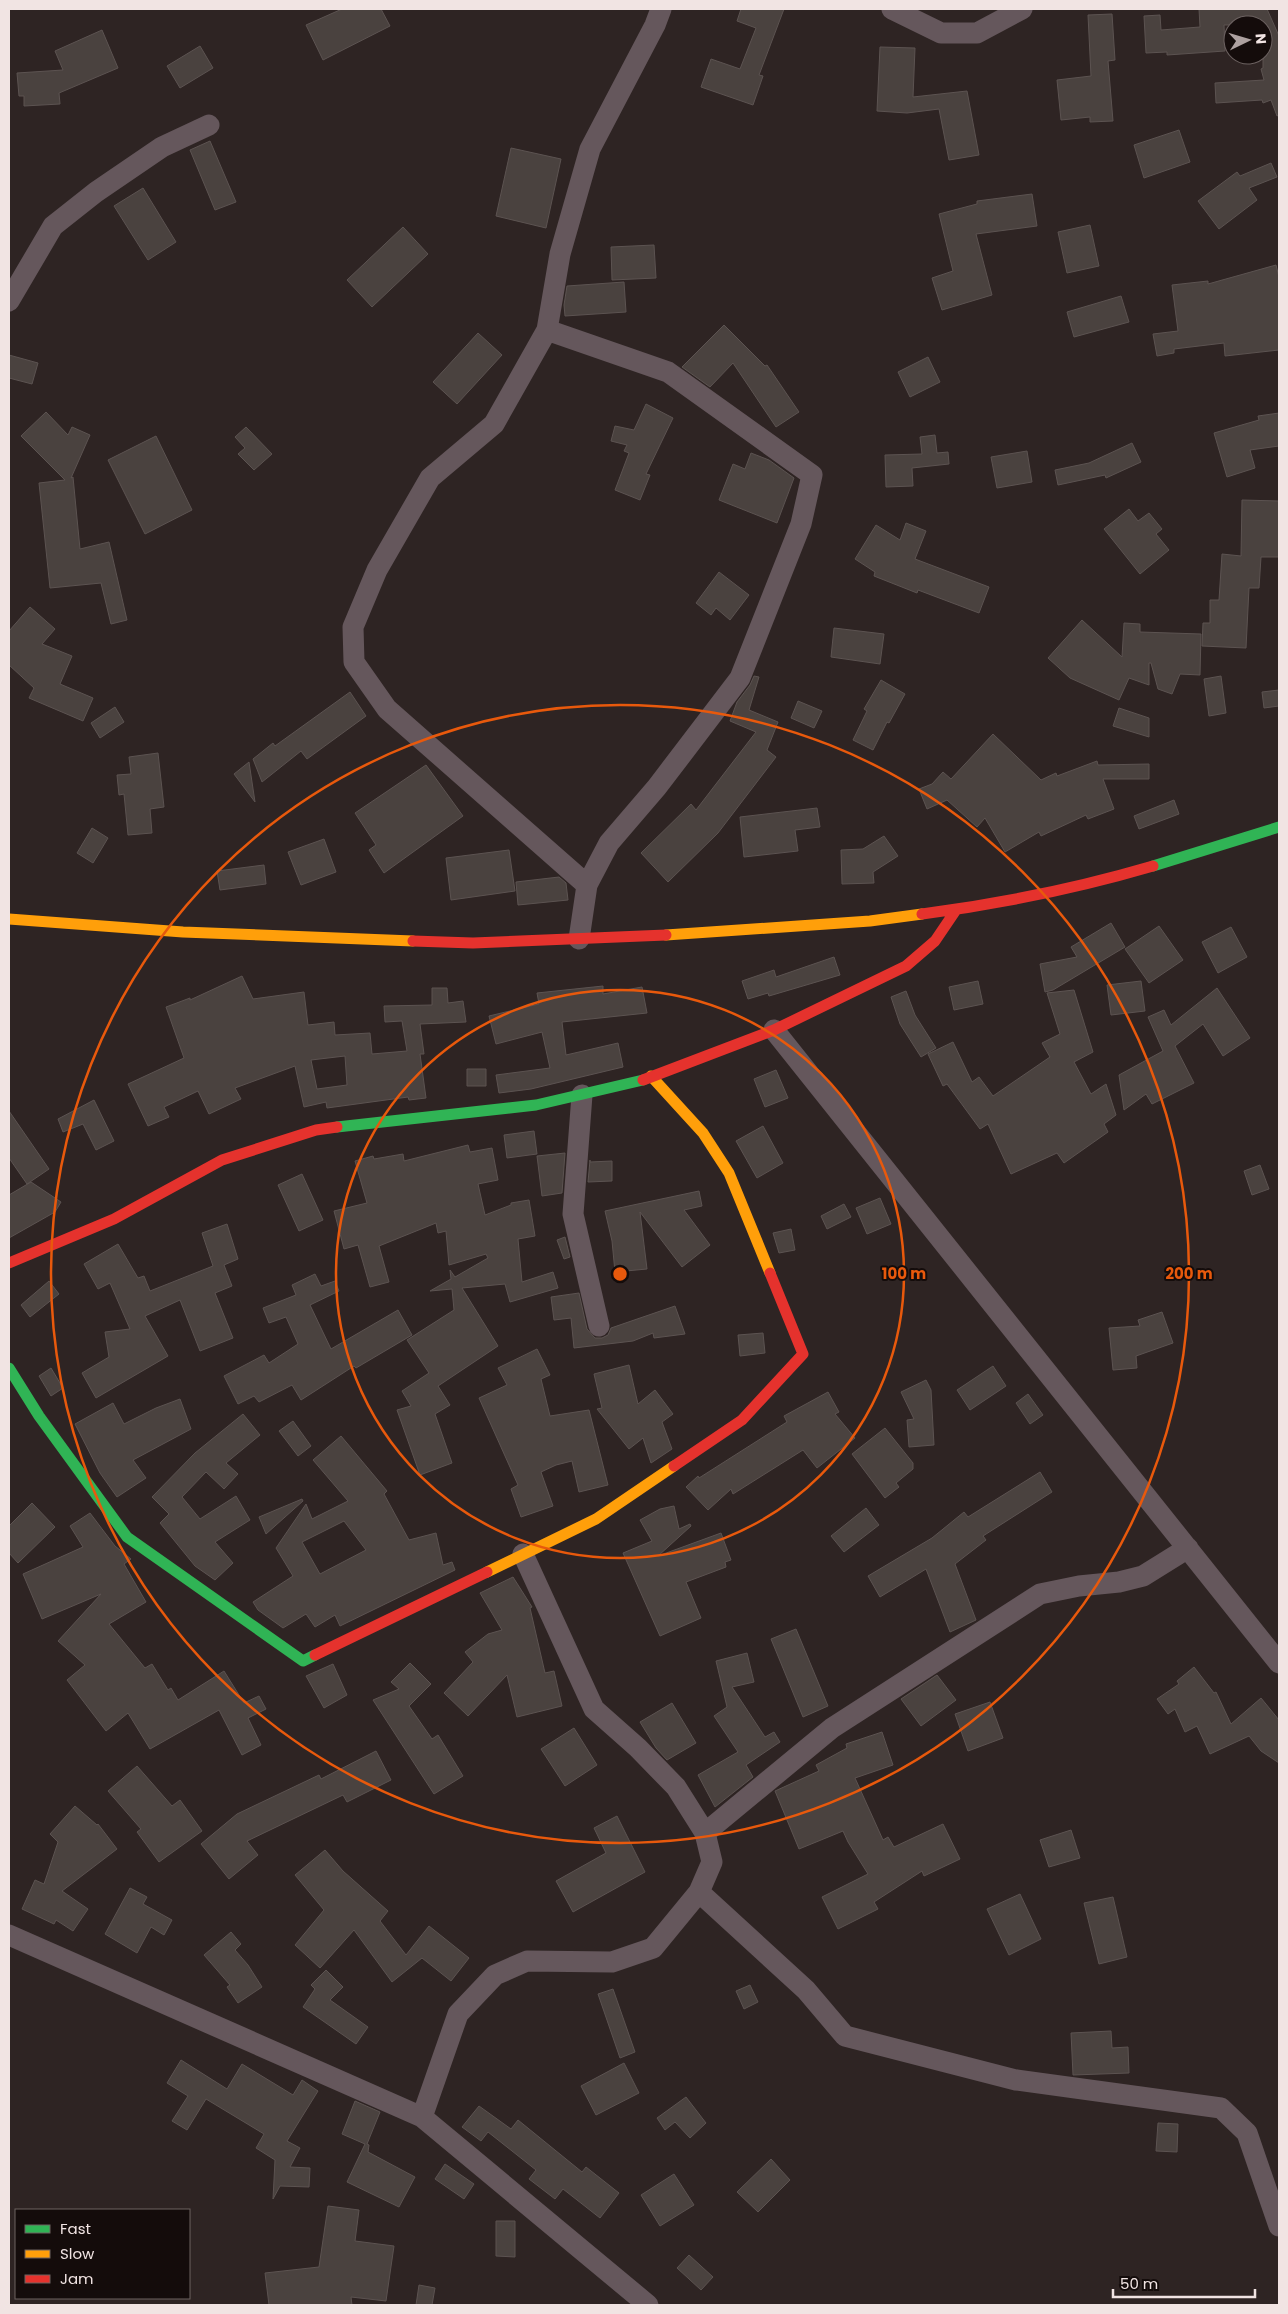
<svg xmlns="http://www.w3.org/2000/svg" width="1288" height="2314" font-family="Poppins,sans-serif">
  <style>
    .building { fill: #4a423f; stroke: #5c5351; fill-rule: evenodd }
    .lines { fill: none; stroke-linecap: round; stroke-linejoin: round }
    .street { stroke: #65575c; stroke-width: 21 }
    .fast { stroke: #30b455; stroke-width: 11 }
    .slow { stroke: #ff9f0a; stroke-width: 11 }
    .jam { stroke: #e5322d; stroke-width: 11 }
    .ring { fill: none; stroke: #e8590c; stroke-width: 2.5 }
    .centre { fill: #e8590c; stroke: #140c0b; stroke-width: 2.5 }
    .ring-label { font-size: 15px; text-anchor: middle; font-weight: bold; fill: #e8590c; stroke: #140c0b; stroke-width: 4; stroke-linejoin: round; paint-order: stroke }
  </style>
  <rect width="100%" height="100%" fill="#2e2423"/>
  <path class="building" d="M342 9H381L390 26 323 60 306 25Z
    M741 9H784L759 75 763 76 753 105 701 87 711 59 740 69 756 28 737 21Z
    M1199 9H1267L1279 36V115L1277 116 1271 100 1263 103 1262 100 1216 103 1215 83 1264 80 1261 69 1263 68V25H1224L1225 51 1167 55V52L1146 53 1144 16 1160 15 1161 30 1200 27Z
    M1112 14 1115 60 1108 61 1113 121 1090 122V117L1061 120 1057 80 1091 76 1088 15Z
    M102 30 118 68 59 93 60 104 24 106V96H19L17 73 63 70 55 51Z
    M200 46 213 68 180 88 167 66Z
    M880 47 915 48 913 97 967 91 979 155 949 160 939 109 907 113 877 111Z
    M1179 130 1190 162 1144 178 1134 145Z
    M210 141 236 202 215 210 190 150Z
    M511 148 561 159 546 228 496 216Z
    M1271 163 1277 177 1249 188 1257 200 1219 229 1198 201 1237 172 1240 176Z
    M143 188 176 242 148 260 114 206Z
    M1032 194 1037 226 976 234 992 295 942 310 932 278 953 271 939 214 977 204V201Z
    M1090 225 1099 266 1067 273 1058 232Z
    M403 227 428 254 372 307 347 280Z
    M654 245 656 278 612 280 611 247Z
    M1276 265 1279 277V350L1225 356 1224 343 1174 349V353L1157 356 1153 334 1178 331 1172 285 1208 281V284Z
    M624 282 626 312 565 316 564 305 567 286Z
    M1121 296 1129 322 1074 337 1067 312Z
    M724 325 765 366 767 365 799 412 776 427 733 363 710 387 682 367Z
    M478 333 502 355 457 404 433 382Z
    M9 355 38 363 32 384 9 378Z
    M928 357 940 382 910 397 898 372Z
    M646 404 673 418 646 474 650 475 640 500 615 490 629 453 624 451 627 445 611 441 615 426 634 430Z
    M46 412 68 435 72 427 90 435 71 478 73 477 80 549 109 542 127 620 111 624 101 583 50 588 39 483 65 480 21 436Z
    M1279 413V446L1250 450 1255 468 1227 477 1214 433 1259 420 1258 416Z
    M246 427 272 454 254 470 238 454 245 448 235 437Z
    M935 435 937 453 948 452 949 464 912 468 913 486 886 487 885 455 922 454 920 437Z
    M156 436 192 510 145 534 108 460Z
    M1132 443 1141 462 1106 478 1105 475 1058 485 1055 470 1089 463Z
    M1027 451 1032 482 997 488 991 457Z
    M751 453 769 460 794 478 777 523 719 500 733 464 745 469Z
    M1242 500 1279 501V557H1261L1259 588H1249L1246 648 1202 646 1203 623H1210V600H1219L1222 554 1241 556Z
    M1129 509 1138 521 1149 513 1162 529 1156 534 1169 550 1140 574 1104 529Z
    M906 523 926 531 915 559 989 587 979 613 918 590 917 593 874 576 875 572 855 559 876 525 900 540Z
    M719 572 749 595 730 620 716 608 711 615 696 603Z
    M30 607 55 629 42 644 72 656 60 684 93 698 83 721 29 698 34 688 9 665V631Z
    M1082 620 1122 657 1124 623 1140 624V632L1201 634 1200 675 1180 674 1172 694 1158 689 1151 663H1149V685L1129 678 1119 700 1070 678 1048 658Z
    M834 628 884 634 880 664 831 657Z
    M754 676 759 677 749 710 778 722 767 750 776 757 718 833 668 882 641 853 691 804 696 810 756 732 730 721 737 702 750 685Z
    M1221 676 1226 713 1209 716 1204 679Z
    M881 680 905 694 889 723 887 722 873 750 853 740 867 711 864 709Z
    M1279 690V706L1264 708 1262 692Z
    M350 692 366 716 307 759 301 751 262 782 253 759 273 743 275 746Z
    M798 701 822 711 814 728 791 718Z
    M115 707 124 722 100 738 91 723Z
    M1119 708 1149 718V737L1113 726Z
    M993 734 1041 780 1056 773 1057 776 1097 761 1098 765 1149 764V779H1103L1114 809 1088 819 1086 815 1041 836 1039 832 1005 852 985 818 977 827 947 800 927 809 919 789 932 784 943 772 951 779Z
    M158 753 164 807 150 809 152 833 128 835 124 794 119 795 117 775 131 774 129 757Z
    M249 762 255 802 234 774Z
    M426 765 463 816 384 873 369 850 376 845 355 813Z
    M1174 800 1179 814 1139 829 1134 816Z
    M817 808 820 827 795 830 798 851 744 857 740 817Z
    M92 828 108 838 93 863 77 853Z
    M884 836 898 856 873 872 874 883 842 884 841 850 863 849Z
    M324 839 336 872 301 885 288 852Z
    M509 850 515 891 451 900 446 858Z
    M264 865 266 884 220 890 217 871Z
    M559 877 566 883 568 900 518 905 516 882Z
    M1111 923 1125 947 1053 990 1045 992 1040 964 1077 957 1071 947Z
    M1159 926 1183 960 1149 983 1125 949Z
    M1231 927 1247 957 1218 973 1202 942Z
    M834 957 840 975 769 996 768 993 748 999 742 981 774 970 776 977Z
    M242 976 253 999 304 992 308 1025 334 1022 335 1035 370 1033 372 1054 407 1051 402 1021 385 1022 384 1006 432 1005V988H447L448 1003 463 1001 466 1022 420 1024 424 1054H420L426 1098 409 1100 408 1097 327 1108 326 1102 304 1107 295 1066 235 1088 241 1099 209 1114 198 1091 164 1107 169 1117 148 1126 128 1084 184 1058 166 1007 190 998V1000ZM345 1056 347 1085 317 1089 311 1060Z
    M978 981 983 1004 954 1010 949 987Z
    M1141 981 1145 1011 1111 1015 1107 985Z
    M603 986V994L642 987 647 1013 562 1022 566 1055 618 1043 623 1067 531 1089 499 1093 496 1075 550 1068 542 1032 496 1044 489 1016 539 1004 537 993Z
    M1217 988 1250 1038 1223 1056 1203 1024 1175 1046 1194 1083 1152 1104 1146 1094 1124 1110 1119 1075 1163 1051 1148 1017 1164 1010 1171 1025Z
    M1074 990 1093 1052 1074 1062 1091 1094 1106 1084 1116 1115 1104 1124 1108 1132 1064 1163 1057 1153 1011 1174 988 1124 980 1129 947 1084 943 1086 928 1054 953 1042 972 1082 979 1077 993 1096 1050 1057 1042 1043 1060 1034 1047 993Z
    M906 991 915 1015 936 1048 921 1057 900 1024 891 997Z
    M467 1069H486V1086H467Z
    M776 1070 788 1098 765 1107 754 1079Z
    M94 1100 114 1141 96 1150 83 1124 63 1132 58 1119Z
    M9 1111 49 1169 27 1184 9 1158Z
    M763 1126 783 1163 757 1178 736 1141Z
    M534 1131 537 1154 507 1158 504 1135Z
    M468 1145 470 1152 492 1148 498 1180 478 1184 485 1215 511 1205V1203L529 1200 535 1236 518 1239 522 1282 553 1272 558 1288 510 1302 505 1284 462 1288 498 1346 438 1386 450 1405 435 1414 452 1463 420 1475 397 1410 411 1406 402 1391 429 1373 407 1340 454 1310 452 1289 430 1291 451 1279 450 1270 455 1277 488 1258 486 1254 449 1265 446 1231 438 1233 436 1223 379 1246 389 1282 370 1287 358 1245 344 1249 334 1211 367 1203 355 1161 373 1156 374 1159 403 1154 404 1161Z
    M565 1153 562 1193 542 1196 537 1156Z
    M590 1160V1162L612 1161V1181L588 1182Z
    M1260 1165 1269 1189 1252 1195 1244 1171Z
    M302 1174 323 1220 299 1231 278 1185Z
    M31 1182 61 1202 55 1212 9 1238V1195Z
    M699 1191 702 1206 684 1210 710 1245 682 1267 640 1212 647 1269 615 1272 612 1241 605 1211Z
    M880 1198 891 1224 867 1234 856 1208Z
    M844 1204 851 1217 827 1229 821 1216Z
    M227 1224 238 1259 224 1265 232 1286 215 1293 233 1338 200 1351 180 1300 145 1316 168 1356 96 1398 82 1373 109 1357 105 1332 130 1329 110 1283 98 1289 84 1264 118 1244 138 1278 144 1276 150 1291 213 1266 202 1233Z
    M791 1229 795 1250 779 1253 773 1233Z
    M565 1237 570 1257 564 1259 557 1240Z
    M315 1274 321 1286 335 1281 339 1291 310 1305 331 1349 398 1310 412 1335 356 1368 354 1366 301 1400 292 1385 259 1402 254 1396 238 1404 224 1376 264 1355 269 1363 298 1344 286 1317 269 1323 263 1308 296 1295 292 1285Z
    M49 1281 59 1294 30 1317 21 1305Z
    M579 1293 587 1329 595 1338H602L608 1335 611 1328 675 1306 685 1334 654 1338 653 1333 633 1341 574 1348 571 1318 554 1320 551 1297Z
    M1162 1312 1173 1343 1136 1356 1137 1368 1113 1370 1109 1328 1140 1326 1138 1320Z
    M763 1333 765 1353 740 1356 738 1335Z
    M537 1349 550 1375 541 1379 550 1416 589 1410 608 1485 579 1492 572 1461 556 1465 541 1472 553 1506 521 1517 511 1489 518 1485 479 1398 507 1385 498 1368Z
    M629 1365 638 1404 655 1390 673 1414 662 1422 672 1449 651 1463 643 1438 629 1449 597 1409 602 1408 594 1374Z
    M993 1366 1006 1386 970 1410 957 1390Z
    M51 1368 63 1388 51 1396 39 1376Z
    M926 1380 931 1390 934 1445 909 1447 907 1420 914 1419 901 1392Z
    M828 1392 839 1412 835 1414 855 1438 817 1468 803 1450 733 1494 731 1489 708 1510 686 1487 698 1476 699 1478 787 1422 784 1416Z
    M1028 1394 1043 1415 1030 1424 1016 1403Z
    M180 1399 191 1429 133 1460 146 1478 117 1497 100 1473 75 1424 113 1403 124 1424 156 1408Z
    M243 1414 260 1435 226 1463 238 1474 224 1489 206 1472 182 1497 200 1519 236 1496 250 1520 215 1542 233 1563 215 1580 195 1566 160 1523 169 1514 152 1497 195 1453Z
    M293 1421 311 1446 298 1456 279 1431Z
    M885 1428 913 1463V1469L896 1483 899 1487 885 1498 852 1454Z
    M341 1436 387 1491 384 1494 409 1540 436 1533 443 1565 452 1562 455 1570 340 1626 335 1615 315 1627 306 1614 283 1628 258 1610 253 1602 293 1576 276 1548 306 1504 312 1519 348 1501 313 1460ZM344 1521 366 1550 320 1574 302 1542Z
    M1040 1472 1052 1492 983 1536 986 1540 955 1564 976 1620 950 1632 926 1569 880 1597 868 1576 932 1538 964 1512 968 1517Z
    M302 1499 303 1501 266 1534 259 1517Z
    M32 1503 55 1527 18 1563 9 1553V1526Z
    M674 1506 679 1529 690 1524 691 1526 658 1556 721 1533 731 1560 725 1562 726 1567 686 1582 701 1618 660 1636 623 1553 652 1541 640 1520 660 1509Z
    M866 1508 879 1525 844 1552 831 1536Z
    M90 1513 115 1546 131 1559 124 1564 146 1602 109 1624 145 1668 152 1664 168 1690 171 1688 178 1700 224 1671 244 1703 259 1696 266 1709 248 1718 261 1745 242 1755 219 1710 150 1749 128 1713 106 1731 67 1680 85 1665 58 1641 101 1594 42 1619 23 1574 83 1547 70 1526Z
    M513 1577 532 1607 530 1608 545 1673 554 1671 562 1706 517 1717 507 1675 468 1716 444 1693 473 1662 465 1652 488 1634 502 1630 480 1593Z
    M796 1629 828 1706 803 1717 771 1639Z
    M747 1653 754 1682 732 1687 765 1737 774 1732 780 1742 746 1765 753 1777 715 1807 698 1775 738 1752 714 1716 727 1707 716 1661Z
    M410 1663 431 1684 409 1706 432 1739 438 1735 463 1776 434 1794 373 1700 399 1689 391 1682Z
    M333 1664 347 1695 324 1708 306 1676Z
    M1194 1667 1214 1693 1216 1692 1231 1724 1261 1698 1279 1720V1763L1261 1751 1249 1736 1210 1754 1197 1726 1185 1732 1175 1709 1168 1714 1157 1699 1179 1684 1177 1681Z
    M937 1675 956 1700 921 1726 901 1699Z
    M990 1702 1003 1738 968 1751 955 1714Z
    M672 1703 696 1743 667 1760 656 1748 640 1722Z
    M574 1728 597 1765 565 1786 541 1749Z
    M882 1732 893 1765 855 1778 883 1840 888 1837 894 1847 943 1824 960 1859 924 1876 922 1871 874 1902 878 1909 838 1929 822 1897 868 1874 848 1842 843 1831 799 1849 775 1791 819 1771 816 1765 847 1748 846 1744Z
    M376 1751 391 1780 347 1802 343 1795 247 1841 258 1855 229 1879 201 1844 237 1814 319 1775 321 1779Z
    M137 1766 172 1806 180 1800 202 1831 159 1862 137 1832 141 1829 108 1791Z
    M75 1806 97 1825 98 1824 117 1849 62 1891 88 1909 73 1931 56 1920 54 1924 22 1909 35 1880 44 1884 58 1842 50 1834Z
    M617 1816 645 1872 573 1912 556 1881 606 1853 594 1828Z
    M1071 1830 1080 1858 1049 1867 1040 1840Z
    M325 1850 343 1871 388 1911 380 1921 406 1955 429 1926 469 1958 451 1981 422 1958 392 1982 354 1930 320 1968 295 1945 324 1910 295 1875Z
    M130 1888 147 1897 143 1904 172 1920 164 1935 151 1927 137 1953 105 1934Z
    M1020 1894 1041 1939 1009 1955 987 1909Z
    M1113 1897 1127 1957 1099 1964 1084 1903Z
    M231 1932 241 1944 235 1950 248 1965 262 1987 238 2003 227 1987 230 1985 204 1955Z
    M326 1970 343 1987 330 2000 368 2027 356 2044 303 2007 315 1989 311 1985Z
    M750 1985 758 2002 744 2009 736 1991Z
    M613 1989 635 2052 620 2058 598 1994Z
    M1111 2031 1112 2048 1128 2047 1129 2073 1073 2075 1071 2033Z
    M181 2060 227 2089 242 2064 293 2095 302 2080 318 2091 287 2141 300 2148 290 2167 310 2168 309 2187 280 2186 273 2199 275 2160 256 2148 264 2134 206 2099 187 2130 172 2121 188 2096 167 2083Z
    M624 2063 639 2093 596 2115 581 2086Z
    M686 2097 706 2123 690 2138 675 2122 665 2130 657 2118Z
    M355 2101 380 2112 367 2144 369 2145 368 2152 415 2177 399 2207 347 2182 365 2144 342 2134Z
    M479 2106 511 2129 518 2120 582 2172 586 2167 619 2193 600 2218 563 2189 555 2199 529 2179 536 2170 488 2132 481 2141 462 2127Z
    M1158 2123 1178 2124 1177 2152 1156 2151Z
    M771 2159 790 2180 758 2212 737 2192Z
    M445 2164 474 2184 464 2199 435 2179Z
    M674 2174 694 2205 660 2226 641 2195Z
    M328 2206 359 2210 355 2241 394 2246 386 2301 351 2297 352 2305H269L265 2273 319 2267Z
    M496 2221H515V2257L496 2256Z
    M689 2255 713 2277 701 2290 677 2268Z
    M419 2285 435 2288 432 2305H416Z"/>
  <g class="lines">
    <path class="street" d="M892 9 941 33H977L1022 9
      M9 301 53 226 96 192 162 147 209 125
      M547 330 668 372 812 475 801 524 740 678 657 787 609 843 587 885 579 939
      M587 885 387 709 354 662 353 627 377 570 430 478 494 424 547 330 560 254 590 149 655 25 661 9
      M774 1030 1279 1663
      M582 1095 573 1214 599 1326
      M705 1833 832 1728 1040 1594 1079 1586 1119 1582 1143 1576 1188 1548
      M699 1892 806 1990 845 2036 1016 2080 1221 2108 1247 2133 1279 2226
      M9 1935 422 2117 648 2305
      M422 2117 458 2014 495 1975 527 1961 612 1962 653 1948 699 1892 712 1862 705 1833 676 1787 638 1748 594 1709 523 1554"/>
    <path class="fast" d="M1153 866 1279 827
      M337 1127 536 1105 643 1080
      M9 1368 39 1416 127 1537 303 1661 315 1655"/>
    <path class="slow" d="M9 919 183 932 413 941
      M666 935 870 921 922 914
      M651 1076 703 1133 729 1173 770 1273
      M487 1572 596 1519 674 1466"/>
    <path class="jam" d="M922 914C999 904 1078 888 1153 866
      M413 941 473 943 666 935
      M643 1080 774 1030 906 966 935 941 956 910
      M9 1263 114 1219 222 1160 316 1130 337 1127
      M674 1466 742 1420 803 1354 770 1273
      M315 1655 487 1572"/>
  </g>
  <g class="ring">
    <circle cx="620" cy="1274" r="284"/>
    <circle cx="620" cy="1274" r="569"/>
  </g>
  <circle cx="620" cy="1274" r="8" class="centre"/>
  <g class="ring-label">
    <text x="904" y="1279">100 m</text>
    <text x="1189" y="1279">200 m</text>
  </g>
  <rect width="1288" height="2314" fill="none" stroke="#f1e4e3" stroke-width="20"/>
  <rect x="15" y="2209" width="175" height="90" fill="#140c0b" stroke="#6c6261"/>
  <rect x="25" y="2225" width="25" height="8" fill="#30b455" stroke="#6c6261"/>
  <text x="60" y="2234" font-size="15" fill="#f1e4e3">Fast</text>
  <rect x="25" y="2250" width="25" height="8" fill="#ff9f0a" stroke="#6c6261"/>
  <text x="60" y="2259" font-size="15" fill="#f1e4e3">Slow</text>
  <rect x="25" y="2275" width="25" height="8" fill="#e5322d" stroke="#6c6261"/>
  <text x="60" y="2284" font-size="15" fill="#f1e4e3">Jam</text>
  <g transform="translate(1248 40) rotate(85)"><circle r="24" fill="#140c0b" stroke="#6c6261"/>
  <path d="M0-4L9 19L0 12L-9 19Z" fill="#ada1a0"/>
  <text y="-8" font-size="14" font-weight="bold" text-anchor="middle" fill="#f1e4e3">N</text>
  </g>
  <path d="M1113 2289v8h142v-8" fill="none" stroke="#f1e4e3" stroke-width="2.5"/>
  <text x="1120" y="2289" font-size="15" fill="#f1e4e3" stroke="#140c0b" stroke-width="4" paint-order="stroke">50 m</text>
</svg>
